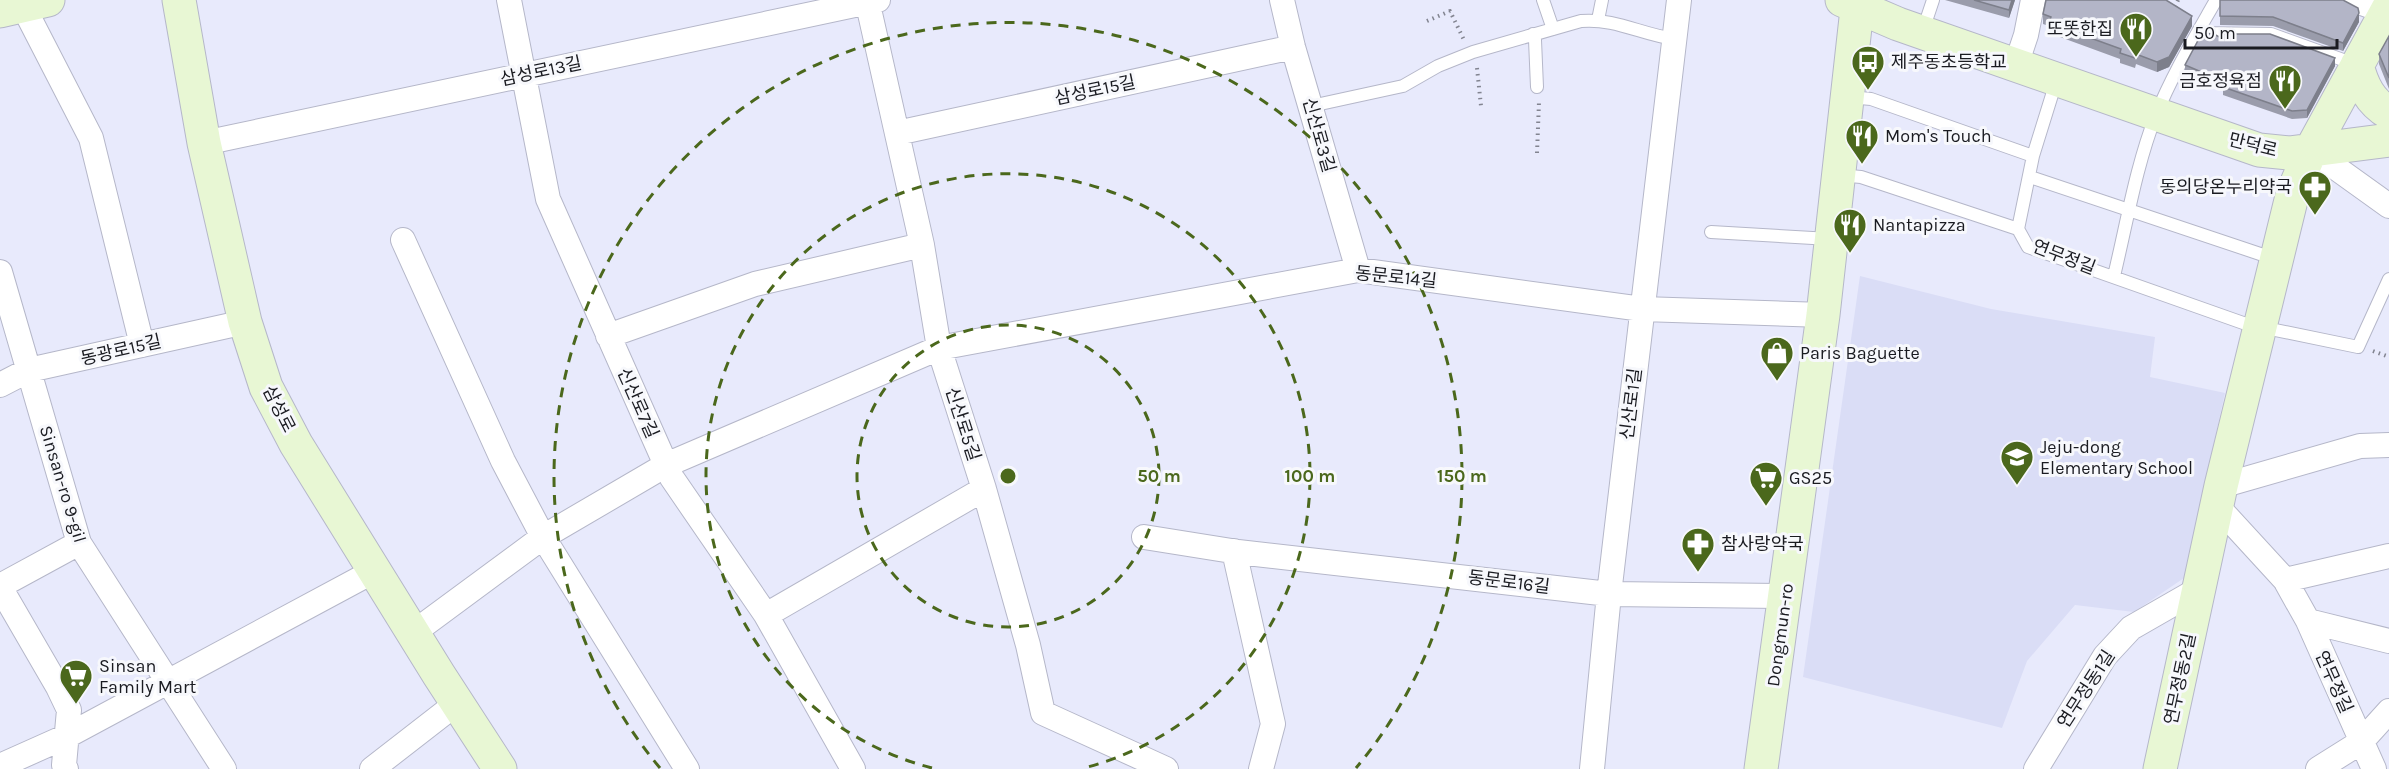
<svg xmlns="http://www.w3.org/2000/svg" width="2389" height="769" font-family="Karla,'Noto Sans KR',sans-serif">
  <style>
    .built { fill: #daddf6 }
    .lines { fill: none; stroke-linecap: round; stroke-linejoin: round }
    .lane-casing { stroke: #b5b7c9; stroke-width: 14 }
    .street-casing { stroke: #b5b7c9; stroke-width: 26 }
    .secondary-casing { stroke: #b5b7c9; stroke-width: 35 }
    .path { stroke: #828490; stroke-width: 4; stroke-dasharray: 1.5 4.5; stroke-linecap: butt }
    .lane { stroke: #fff; stroke-width: 12 }
    .street { stroke: #fff; stroke-width: 24 }
    .secondary { stroke: #e8f7d4; stroke-width: 33 }
    .wall { fill: #9a9cab }
    .shaded-wall { fill: #7d7f8b }
    .building { fill: #b3b5c7; stroke: #7d7f8b; stroke-width: 1.5 }
    .ring { fill: none; stroke: #4b681c; stroke-width: 3; stroke-dasharray: 10 8 }
    .labels { text-anchor: middle; stroke-width: 6; stroke-linejoin: round; paint-order: stroke }
    .poi-label { font-size: 18px; fill: #1a1b21; stroke: #f7f8fc; text-anchor: start }
    .street-label { font-size: 18px; fill: #1a1b21; stroke: #f7f8fc }
    .centre { fill: #4b681c; stroke: #f7f8fc; stroke-width: 3 }
    .ring-label { font-size: 18px; text-anchor: middle; font-weight: bold; fill: #4b681c; stroke: #f7f8fc; stroke-width: 6; stroke-linejoin: round; paint-order: stroke }
  </style>
  <rect width="100%" height="100%" fill="#e8eafc"/>
  <path class="built" d="M1860 276 1991 309 2155 337 2150 377 2225 393 2184 578 2134 612 2075 605 2027 661 2002 728 1803 677Z"/>
  <g class="lines">
    <g class="lane-casing">
      <path id="lane" d="M1543 0 1553 29
        M1598 20 1602 0
        M1923 30 1933 0
        M2200 33 2271 34 2357 65
        M1533 34 1535 40 1537 87
        M1849 97 1871 99 2033 156
        M1311 106 1403 86 1438 66 1473 52 1581 21C1616 18 1642 35 1675 39
        M1839 175 1861 177 2018 229 2028 247 2246 324 2358 347 2389 279
        M2030 177 2275 259
        M2018 229 2033 156 2056 82
        M1711 232 1830 239
        M2114 276C2127 222 2136 166 2156 115 2172 75 2195 37 2216 0"/>
    </g>
    <g class="street-casing">
      <path id="street" d="M509 0 548 199 666 465 672 478 766 615 853 769
        M867 0 922 245 939 348 984 489 1028 645 1043 713 1166 769
        M1282 0 1293 47 1358 270
        M2354 0 2386 12
        M23 6 91 138 142 345
        M2016 65 2026 35 2033 0
        M897 133 1293 47
        M204 143 878 0
        M2311 150 2389 206
        M403 240 503 461 543 537 687 769
        M0 272 79 543 224 769
        M608 336 755 284 922 245
        M0 385 29 370 245 322
        M2221 486 2360 446 2389 445
        M2218 507 2285 580 2308 621 2374 769
        M1144 537 1238 552 1609 594 1785 596
        M1234 551 1273 724 1261 769
        M2285 580 2389 556
        M0 586 79 543
        M0 587 58 687 69 710 64 765 66 769
        M766 615 984 489
        M2308 621 2389 641
        M413 633 543 537 666 465 939 348 1358 270 1642 309 1823 315
        M0 766 67 736 374 571
        M372 769 457 703
        M1592 769 1609 594 1679 0
        M2036 769 2105 656 2131 628 2199 589
        M2318 769 2361 742 2389 711"/>
    </g>
    <g class="secondary-casing">
      <path id="secondary" d="M179 0 204 143 245 322 266 387 296 444 439 675 500 769
        M1842 0 1898 24 2259 150 2289 153 2389 140
        M0 11 48 0
        M2357 65C2362 85 2370 102 2389 113
        M1761 769 1823 315 1858 0
        M2160 769 2221 486 2293 192 2311 150 2389 7"/>
    </g>
    <path class="path" d="M2178 0 2175 7 2178 10
      M1427 21 1450 11 1464 40
      M1477 68 1481 106
      M1537 153 1539 102
      M2373 351 2389 357"/>
    <use href="#lane" class="lane"/>
    <use href="#street" class="street"/>
    <use href="#secondary" class="secondary"/>
  </g>
  <path class="wall" d="M1945 0H2015L2009 18Z
    M2220 2 2359 22 2343 51 2273 26 2220 25Z
    M2043 14 2192 26 2169 67 2157 72 2136 64 2135 68 2120 63V59L2049 33V26L2043 24Z
    M2389 36V89L2379 64V54Z
    M2221 38 2335 66 2307 118 2292 119 2223 95V90L2198 81V79L2185 73V65Z"/>
  <path class="shaded-wall" d="M2012 0H2015L2009 18V10Z
    M2359 13V22L2343 51V43Z
    M2192 16V26L2169 67 2157 72V62Z
    M2335 58V66L2307 118V110Z"/>
  <path class="building" d="M1974 0H2012L2009 10Z
    M2046 0H2166L2192 16 2169 57 2157 62 2136 54 2135 58 2120 53 2121 49 2049 23 2051 17 2043 14Z
    M2220 0H2343L2358 8 2359 13 2343 43 2273 17 2220 16Z
    M2202 33 2214 34 2221 38V34H2270L2335 58 2307 110 2292 111 2223 87 2224 83 2198 73 2199 71 2185 65Z
    M2389 36V78L2379 54Z"/>
  <g class="ring">
    <circle cx="1008" cy="476" r="151"/>
    <path d="M932 768A302 302 0 1 1 1084 768"/>
    <path d="M660 768A454 454 0 1 1 1356 768"/>
  </g>
  <defs>
    <g id="restaurant-pin" transform="scale(1.725)"><path d="M0 17L-7.5 6A9.5 9.5 0 1 1 7.5 6Z" fill="#4b681c" stroke="#f7f8fc"/><path d="M-5-6h1v4h1v-4h1v4h1v-4h1v5L-1.5 .5V6h-2V.5L-5-1ZM5-6V6H3V1.5H1.5Q1.5-4 5-6Z" fill="#fff"/></g>
    <g id="bus-pin" transform="scale(1.725)"><path d="M0 17L-7.5 6A9.5 9.5 0 1 1 7.5 6Z" fill="#4b681c" stroke="#f7f8fc"/><path d="M-5-6H5V4H4V6H2V4H-2V6H-4V4H-5ZM-3.5-4V0h7V-4ZM-3.5 1.2v1.5H-2V1.2ZM2 1.2v1.5H3.5V1.2Z" fill="#fff"/></g>
    <g id="pharmacy-pin" transform="scale(1.725)"><path d="M0 17L-7.5 6A9.5 9.5 0 1 1 7.5 6Z" fill="#4b681c" stroke="#f7f8fc"/><path d="M-2-6h4v4h4v4h-4v4h-4v-4h-4v-4h4Z" fill="#fff"/></g>
    <g id="shop-pin" transform="scale(1.725)"><path d="M0 17L-7.5 6A9.5 9.5 0 1 1 7.5 6Z" fill="#4b681c" stroke="#f7f8fc"/><path d="M-5-2.5h2.3a2.7 3.5 0 0 1 5.4 0H5L5.5 6h-11ZM-1.5-2.5h3a1.5 2.3 0 0 0-3 0Z" fill="#fff"/></g>
    <g id="school-pin" transform="scale(1.725)"><path d="M0 17L-7.5 6A9.5 9.5 0 1 1 7.5 6Z" fill="#4b681c" stroke="#f7f8fc"/><path d="M0-5L7-2L0 1L-7-2ZM-4 1L0 2.5L4 1V4Q0 6-4 4Z" fill="#fff"/></g>
    <g id="supermarket-pin" transform="scale(1.725)"><path d="M0 17L-7.5 6A9.5 9.5 0 1 1 7.5 6Z" fill="#4b681c" stroke="#f7f8fc"/><path d="M-6-5.5h2.5l.6 2H6L4.5 2H-2.5L-4.4-4H-6ZM-1.5 3.2a1.3 1.3 0 1 0 .1 0ZM3 3.2a1.3 1.3 0 1 0 .1 0Z" fill="#fff"/></g>
  </defs>
  <g fill-rule="evenodd">
    <use href="#restaurant-pin" x="2136" y="29"/>
    <use href="#bus-pin" x="1868" y="62"/>
    <use href="#restaurant-pin" x="2285" y="81"/>
    <use href="#restaurant-pin" x="1862" y="136"/>
    <use href="#pharmacy-pin" x="2315" y="187"/>
    <use href="#restaurant-pin" x="1850" y="225"/>
    <use href="#shop-pin" x="1777" y="353"/>
    <use href="#school-pin" x="2017" y="457"/>
    <use href="#supermarket-pin" x="1766" y="478"/>
    <use href="#pharmacy-pin" x="1698" y="544"/>
    <use href="#supermarket-pin" x="76" y="676"/>
  </g>
  <g class="labels">
    <g class="poi-label">
      <text x="2113" y="35" text-anchor="end">또똣한집</text>
      <text x="1891" y="68">제주동초등학교</text>
      <text x="2262" y="87" text-anchor="end">금호정육점</text>
      <text x="1885" y="142">Mom's Touch</text>
      <text x="2292" y="193" text-anchor="end">동의당온누리약국</text>
      <text x="1873" y="231">Nantapizza</text>
      <text x="1800" y="359">Paris Baguette</text>
      <text x="2040" y="453">Jeju-dong<tspan x="2040" dy="21">Elementary School</tspan></text>
      <text x="1789" y="484">GS25</text>
      <text x="1721" y="550">참사랑약국</text>
      <text x="99" y="672">Sinsan<tspan x="99" dy="21">Family Mart</tspan></text>
    </g>
    <g class="street-label">
      <text transform="translate(541 71) rotate(-12)" y="6">삼성로13길</text>
      <text transform="translate(1095 90) rotate(-12)" y="6">삼성로15길</text>
      <text transform="translate(1319 135) rotate(74)" y="6">신산로3길</text>
      <text transform="translate(2253 145) rotate(14)" y="6">만덕로</text>
      <text transform="translate(2064 257) rotate(21)" y="6">연무정길</text>
      <text transform="translate(1396 277) rotate(6)" y="6">동문로14길</text>
      <text transform="translate(121 350) rotate(-13)" y="6">동광로15길</text>
      <text transform="translate(638 403) rotate(66)" y="6">신산로7길</text>
      <text transform="translate(1631 404) rotate(-83)" y="6">신산로1길</text>
      <text transform="translate(279 409) rotate(63)" y="6">삼성로</text>
      <text transform="translate(963 424) rotate(72)" y="6">신산로5길</text>
      <text transform="translate(63 484) rotate(73)" y="6">Sinsan-ro 9-gil</text>
      <text transform="translate(1509 582) rotate(7)" y="6">동문로16길</text>
      <text transform="translate(1780 635) rotate(-82)" y="6">Dongmun-ro</text>
      <text transform="translate(2180 679) rotate(-78)" y="6">연무정동2길</text>
      <text transform="translate(2334 682) rotate(66)" y="6">연무정길</text>
      <text transform="translate(2086 689) rotate(-57)" y="6">연무정동1길</text>
    </g>
  </g>
  <circle cx="1008" cy="476" r="9" class="centre"/>
  <g class="ring-label">
    <text x="1159" y="482">50 m</text>
    <text x="1310" y="482">100 m</text>
    <text x="1462" y="482">150 m</text>
  </g>
  <path d="M2185 39v9h152v-9" fill="none" stroke="#1a1b21" stroke-width="3"/>
  <text x="2194" y="39" font-size="18" fill="#1a1b21" stroke="#f7f8fc" stroke-width="4.5" paint-order="stroke">50 m</text>
</svg>
